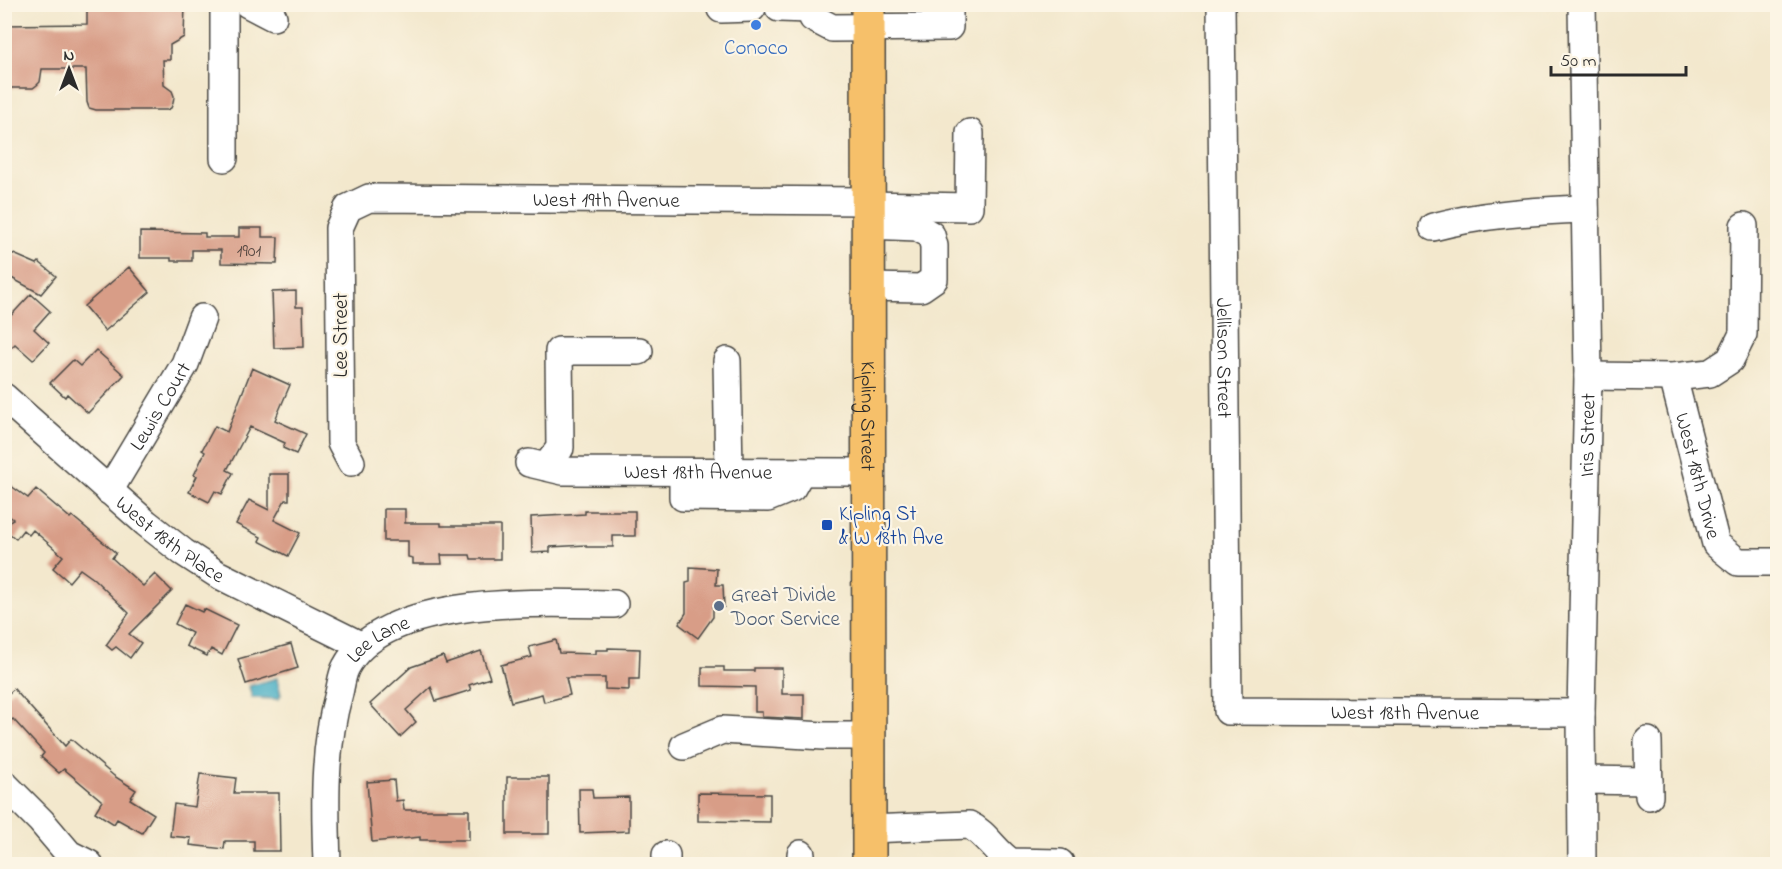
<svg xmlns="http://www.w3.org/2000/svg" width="1782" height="869" font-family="'Indie Flower',sans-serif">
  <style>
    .water { fill: #46aec5; stroke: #386c78; stroke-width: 1.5 }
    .building { fill: #d89d87 }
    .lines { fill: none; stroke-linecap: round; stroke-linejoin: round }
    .minor-casing { stroke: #494743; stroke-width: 30 }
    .major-casing { stroke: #494743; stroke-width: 36 }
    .minor { stroke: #fff; stroke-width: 27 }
    .major { stroke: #f6c06b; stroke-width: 33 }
    .shop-dot { fill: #3f7fe0; stroke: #fcf5e5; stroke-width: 2 }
    .transit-dot { fill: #1a4fb4; stroke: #fcf5e5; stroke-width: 2 }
    .service-dot { fill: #5c6f8a; stroke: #fcf5e5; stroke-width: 2 }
    .labels { text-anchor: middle; stroke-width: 4.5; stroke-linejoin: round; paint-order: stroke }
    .number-label { font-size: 18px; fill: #564842 }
    .shop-label { font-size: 21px; fill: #366cbe; stroke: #fcf5e5 }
    .street-label { font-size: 21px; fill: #2b2b2b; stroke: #fcf5e5 }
    .transit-label { font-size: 21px; fill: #164399; stroke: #fcf5e5; text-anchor: start }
    .service-label { font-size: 21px; fill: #4e5e75; stroke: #fcf5e5; text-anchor: start }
  </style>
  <rect width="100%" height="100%" fill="#fcf5e5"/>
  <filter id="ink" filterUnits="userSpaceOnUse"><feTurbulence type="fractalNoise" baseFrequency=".0167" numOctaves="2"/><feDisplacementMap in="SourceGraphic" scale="12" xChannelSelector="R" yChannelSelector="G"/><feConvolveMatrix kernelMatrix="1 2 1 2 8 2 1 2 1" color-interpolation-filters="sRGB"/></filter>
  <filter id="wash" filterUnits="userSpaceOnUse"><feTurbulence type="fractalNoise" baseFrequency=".008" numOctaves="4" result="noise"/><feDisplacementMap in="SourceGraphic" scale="24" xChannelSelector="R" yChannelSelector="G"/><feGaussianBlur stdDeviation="1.35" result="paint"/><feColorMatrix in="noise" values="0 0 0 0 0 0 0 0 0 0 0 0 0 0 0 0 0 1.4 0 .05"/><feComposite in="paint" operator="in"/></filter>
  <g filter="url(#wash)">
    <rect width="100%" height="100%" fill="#f3e8cd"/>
    <path class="water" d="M277 678 281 695 278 699 252 698 249 686Z"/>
    <g id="blocks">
      <path class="building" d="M87 4H185L184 37 170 45V60H163L164 85 172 91 174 96 173 103 171 108 167 110H96L89 108 87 102 86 69H42L40 82 37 85 33 88H4V25L87 24Z
        M239 228H262V237H278L277 264 221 263V250H192V261H171V258H140V232L205 233V237H239Z
        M9 252 37 264 39 262 56 276 41 294 4 274V260Z
        M129 267 150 292 105 331 84 306Z
        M296 291V307H303L304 347 274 348 272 292Z
        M31 294 50 311 34 329 49 343 33 360 15 344 12 347 4 341V323Z
        M96 350 124 375 88 413 67 394 65 397 50 383 73 360 80 366Z
        M252 368 290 385 275 420 306 434 296 454 283 448 285 443 250 427 227 470 233 473 222 494 215 491 209 502 189 492 197 476 194 475 205 452 202 450 215 426 227 432Z
        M269 474H289V500H285L274 520 300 533 288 556 259 541 261 537 236 524 249 500 269 510Z
        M4 481 28 498 36 489 70 518 72 516 116 553 112 558 143 586 155 574 172 591 129 634 141 643 130 658 116 647 112 650 106 645 129 613 94 579 80 569 69 582 53 568 63 556 33 530 29 535 23 530 16 539 4 529 13 519 4 512Z
        M384 509H405V523H441V526H500V559H471L470 555H441L442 564H413V558L408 557V541H384Z
        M585 511H635V536H613V547H586V545L550 547V552L532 553 531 517 585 514Z
        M690 567 717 569 716 585H723L724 607H713V617L698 638 679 624 686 613V583L690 582Z
        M185 604 202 612 204 609 237 625 222 655 211 649 207 656 186 646 192 633 175 624Z
        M556 640 559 653 596 654V650H608V648L640 649 639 679H629V690L605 689V678H566L570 695 544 702 542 694 511 702 501 665 532 657 529 647Z
        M291 644 298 668 246 684 238 659Z
        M481 651 490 678 469 685 471 690 436 701 431 687 406 710 416 722 400 737 370 704 411 667 443 656 446 663Z
        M702 667H724V671H754V668H782V694H804V719L762 717V712H755V687L702 686Z
        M14 689 65 746 71 739 114 776 136 790 130 799 154 814 142 833 117 819 114 824 95 812 102 801 64 769 59 773 41 757 44 753 13 719 4 726V697Z
        M200 774 236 778 234 793H279L280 851H254V841H225L224 849 190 845 191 838 170 836 174 804 195 807Z
        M507 777H549V834H507Z
        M394 780 396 801 403 800 404 810H469V840H420V837L372 842 367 782Z
        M579 789H592L593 798 629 797V831L580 833Z
        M698 793 770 794V822L698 821Z"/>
    </g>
  </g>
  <g filter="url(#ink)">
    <use href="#blocks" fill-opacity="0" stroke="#494743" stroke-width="1.5"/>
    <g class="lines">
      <g class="minor-casing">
        <g id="minor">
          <path d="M224 4V158"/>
          <path d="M248 4 273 17"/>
          <path d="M721 4V9L752 8"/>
          <path d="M809 4 813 18 832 28 949 27V4"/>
          <path id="s1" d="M1221 4 1228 711 1581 713"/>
          <path d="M779 8 809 9"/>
          <path d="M867 205 969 207 970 133"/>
          <path d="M867 225 917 227 931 235 934 246V279L921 288 868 287"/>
          <path d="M1433 227C1482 214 1534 211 1585 209"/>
          <path d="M727 361 729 472"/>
          <path d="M1588 376 1673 377 1710 373 1730 360 1743 334 1744 226"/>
          <path id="s2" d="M1673 377 1716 544 1738 562H1778"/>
          <path id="s3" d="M4 397 146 523 183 552 217 574 362 646"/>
          <path id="s4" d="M351 462 341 443 339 228 348 208 369 198 867 201"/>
          <path id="s5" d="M529 463 563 471 868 472"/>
          <path d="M546 467 560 448 559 351H639"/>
          <path d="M683 472V497L768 498 792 488 801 472"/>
          <path id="s6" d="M109 491 185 364 202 318"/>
          <path d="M1648 741 1649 796"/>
          <path d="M684 746 722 730 824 736H869"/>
          <path d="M1582 780 1649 781"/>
          <path d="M4 784 41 821 69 854 89 864"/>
          <path d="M869 829 969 825C986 833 995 852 1011 862L1060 863"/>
          <path d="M801 854V864"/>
          <path d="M666 855V864"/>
          <path id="s7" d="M327 864C325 807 323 749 339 693 341 685 342 674 346 667 385 594 543 603 614 604"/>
          <path id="s8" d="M1582 864 1581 713 1588 376 1582 4"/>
        </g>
      </g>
      <g class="major-casing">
        <g id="major">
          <path id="s9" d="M868 4 869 864"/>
        </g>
      </g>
      <use href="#minor" class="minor"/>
      <use href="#major" class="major"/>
    </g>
  </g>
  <circle class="shop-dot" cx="756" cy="25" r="6"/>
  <rect class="transit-dot" x="821" y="519" width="12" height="12" rx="3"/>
  <circle class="service-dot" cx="719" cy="606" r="6"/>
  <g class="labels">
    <g class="number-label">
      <text x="249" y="256">1901</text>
    </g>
    <g class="shop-label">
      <text x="756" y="54">Conoco</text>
    </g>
    <g class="street-label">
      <text dy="7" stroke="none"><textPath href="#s4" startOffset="519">West 19th Avenue</textPath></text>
      <text transform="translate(340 335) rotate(-90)" y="7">Lee Street</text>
      <text dy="7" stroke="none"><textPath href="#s1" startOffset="354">Jellison Street</textPath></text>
      <text dy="7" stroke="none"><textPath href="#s6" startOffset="99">Lewis Court</textPath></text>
      <text dy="7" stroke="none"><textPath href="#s9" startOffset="412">Kipling Street</textPath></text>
      <text dy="7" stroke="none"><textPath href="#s8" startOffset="429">Iris Street</textPath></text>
      <text dy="7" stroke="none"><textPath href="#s5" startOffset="170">West 18th Avenue</textPath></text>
      <text dy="7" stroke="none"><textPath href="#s2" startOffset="102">West 18th Drive</textPath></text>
      <text dy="7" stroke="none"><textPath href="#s3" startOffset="219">West 18th Place</textPath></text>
      <text dy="7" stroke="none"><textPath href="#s7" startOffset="243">Lee Lane</textPath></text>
      <text dy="7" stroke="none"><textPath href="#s1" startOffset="884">West 18th Avenue</textPath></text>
    </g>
    <g class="transit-label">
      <text x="839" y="520">Kipling St<tspan x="839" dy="24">&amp; W 18th Ave</tspan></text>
    </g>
    <g class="service-label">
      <text x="731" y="601">Great Divide<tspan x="731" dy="24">Door Service</tspan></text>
    </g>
  </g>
  <rect width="1782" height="869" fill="none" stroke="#fcf5e5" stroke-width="24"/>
  <g transform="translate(69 69)" stroke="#fcf5e5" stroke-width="4.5" paint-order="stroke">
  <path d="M0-4.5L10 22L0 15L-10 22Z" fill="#2b2b2b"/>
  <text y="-9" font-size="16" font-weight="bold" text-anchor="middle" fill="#2b2b2b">N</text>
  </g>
  <path d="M1551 66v9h135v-9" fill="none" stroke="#2b2b2b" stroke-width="3"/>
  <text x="1560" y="66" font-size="18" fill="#2b2b2b" stroke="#fcf5e5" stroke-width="4.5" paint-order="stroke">50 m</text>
</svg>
